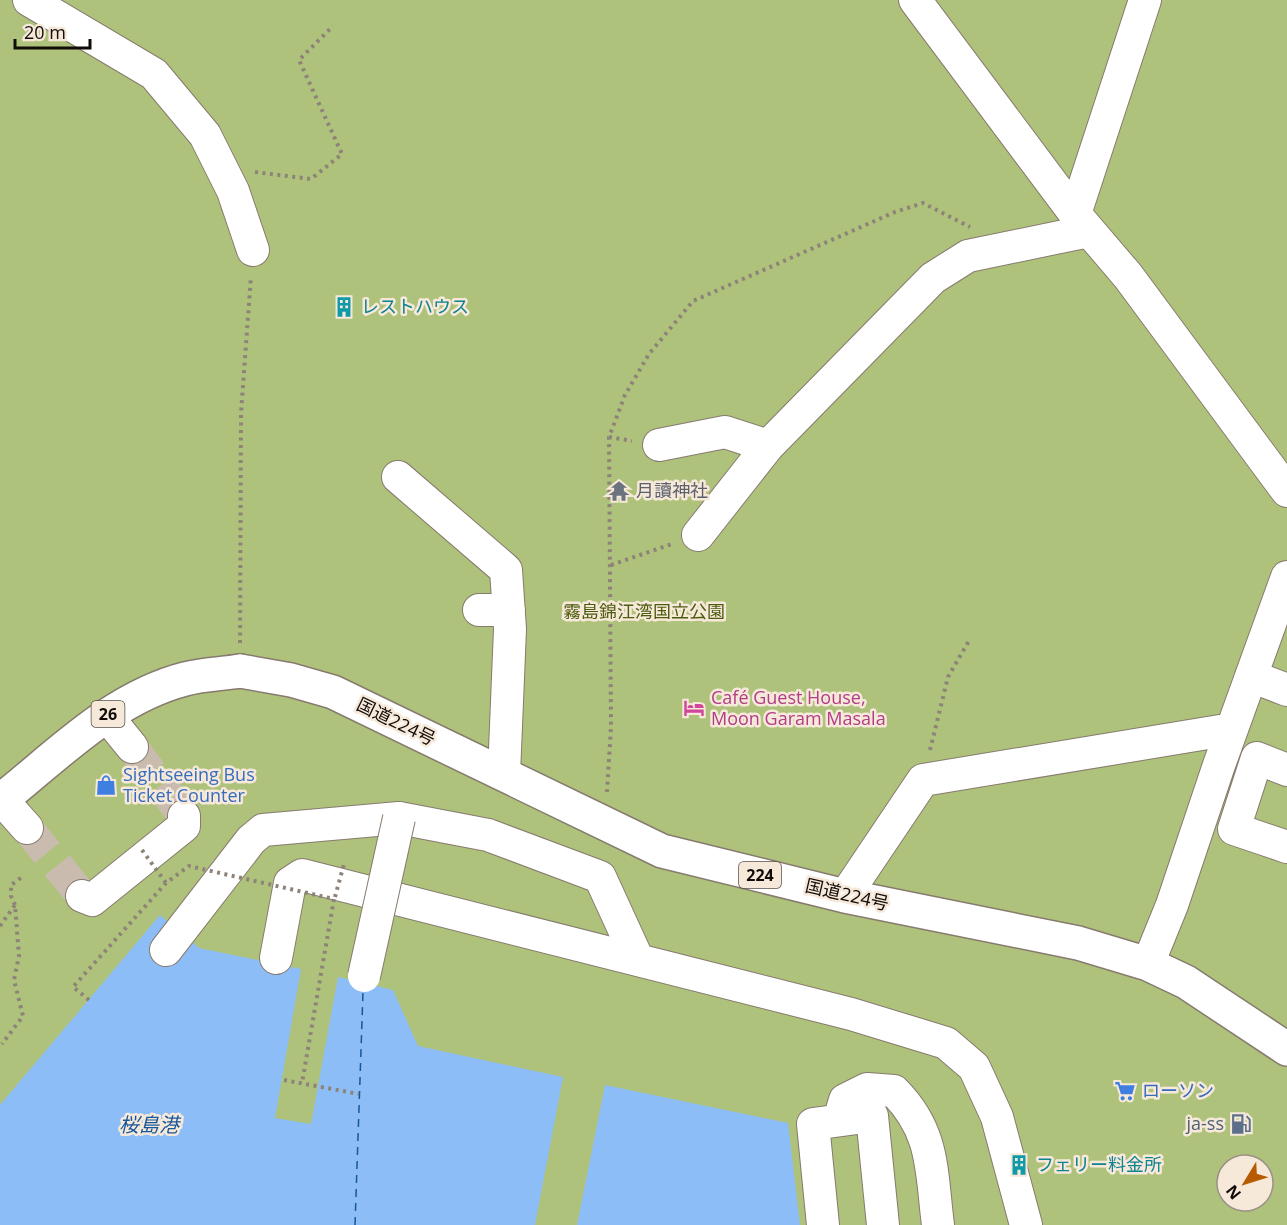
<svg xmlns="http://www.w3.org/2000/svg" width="1287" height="1225" font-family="'Open Sans','Noto Sans JP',sans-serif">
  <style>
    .green { fill: #aec27c; fill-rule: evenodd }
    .water { fill: #8dbdf6 }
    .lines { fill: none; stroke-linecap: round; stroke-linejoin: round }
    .ferry { stroke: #16579a; stroke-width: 1.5; stroke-dasharray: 8 6; stroke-linecap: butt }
    .minor-tunnel { stroke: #c9bcaf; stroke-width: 32; stroke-dasharray: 32 16; stroke-linecap: butt }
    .minor-casing { stroke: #877a6e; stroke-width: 34 }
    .major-casing { stroke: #877a6e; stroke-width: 36 }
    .highway-casing { stroke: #877a6e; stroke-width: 36 }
    .path { stroke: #8e8379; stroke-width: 4; stroke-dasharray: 3 4.5; stroke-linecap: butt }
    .minor { stroke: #fff; stroke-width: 32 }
    .major { stroke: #fff; stroke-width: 33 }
    .highway { stroke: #fff; stroke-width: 33 }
    .minor-bridge-casing { stroke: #877a6e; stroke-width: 34; stroke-linecap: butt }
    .path-bridge { stroke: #8e8379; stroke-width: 4; stroke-dasharray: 3 4.5; stroke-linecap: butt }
    .minor-bridge { stroke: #fff; stroke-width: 32 }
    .labels { text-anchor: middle; stroke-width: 5; stroke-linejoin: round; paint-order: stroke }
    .shield { fill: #f7e9da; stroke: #564e47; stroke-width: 1.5 }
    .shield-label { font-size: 16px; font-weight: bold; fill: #110c08 }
    .culture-label { font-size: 18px; fill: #0d838f; stroke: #f7e9da; text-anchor: start }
    .worship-label { font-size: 18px; fill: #5b616d; stroke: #f7e9da; text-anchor: start }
    .park-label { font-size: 18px; fill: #4c5d0f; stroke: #f7e9da }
    .hotel-label { font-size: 18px; fill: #b23c85; stroke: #f7e9da; text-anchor: start }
    .street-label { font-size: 18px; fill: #110c08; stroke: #f7e9da }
    .shop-label { font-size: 18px; fill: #366cbe; stroke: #f7e9da; text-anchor: start }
    .service-label { font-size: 18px; fill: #4e5e75; stroke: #f7e9da; text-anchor: end }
    .water-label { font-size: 20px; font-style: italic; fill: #16579a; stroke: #f7e9da }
  </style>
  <rect width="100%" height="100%" fill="#eadbcd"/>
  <path class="green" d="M0 0H1287V1225H0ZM1227 1165H1263V1201H1227Z"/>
  <path class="water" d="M160 915 199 948 301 969 275 1118 311 1124 338 977 393 990 418 1046 563 1077 535 1225H0V1105Z
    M605 1085 788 1123 800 1225H577Z"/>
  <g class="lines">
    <path class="ferry" d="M355 1225 363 992"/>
    <path class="minor-tunnel" d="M132 747 184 816
      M27 828 82 896"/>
    <g class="minor-casing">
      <path id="minor" d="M29 0 154 74 205 135 233 191 253 250
        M915 0 1075 214 1128 276 1287 491
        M1075 214 1145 0
        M659 445 725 432 768 446
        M398 477 506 570 510 629 504 774
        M698 535 768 446 933 278 968 256 1089 231
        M479 610H509
        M1251 676 1287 690
        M106 715 132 747
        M1287 770 1257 758 1234 829 1287 847
        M2 800 27 828
        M82 896 92 900 184 826V816
        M845 896 923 780 1232 729
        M166 950 251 840 263 830 399 818 488 835 600 877 638 960
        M276 958 290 883 302 875 851 1014 946 1043 974 1067 997 1117 1026 1225
        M1148 964 1172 905 1219 765 1287 577
        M839 1120 845 1100 867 1089 894 1091C935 1132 931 1171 938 1225
        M823 1225 813 1124 872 1116 883 1225"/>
    </g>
    <g class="major-casing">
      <path id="major" d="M0 801C58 755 112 698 185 679 203 674 222 674 240 671"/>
    </g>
    <g class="highway-casing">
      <path id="highway" d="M240 671 291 680 333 692 662 851 845 896 1078 943 1148 964 1186 982 1287 1049"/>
    </g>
    <path class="path" d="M255 172 311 179 342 154 299 60 333 26
      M609 437 632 441
      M611 565 672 544
      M240 643 241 413 251 276
      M930 750 948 677 970 639
      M607 792 611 727 609 437 625 395 649 354 693 301 895 212 923 203 970 227
      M15 905 11 896V885L22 877
      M0 926 15 905 19 956 14 980 23 1016 2 1044
      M284 1080 359 1094"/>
    <use href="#minor" class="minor"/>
    <use href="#major" class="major"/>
    <use href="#highway" class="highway"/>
    <g class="minor-bridge-casing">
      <path id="minor-bridge" d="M364 976 399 818"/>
    </g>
    <path class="path-bridge" d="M142 850 166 883
      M335 897 344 864
      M89 1000 73 987 166 883 189 866 334 899 302 1083"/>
    <use href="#minor-bridge" class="minor-bridge"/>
  </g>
  <defs>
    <g id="building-bare" transform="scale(1.62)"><path d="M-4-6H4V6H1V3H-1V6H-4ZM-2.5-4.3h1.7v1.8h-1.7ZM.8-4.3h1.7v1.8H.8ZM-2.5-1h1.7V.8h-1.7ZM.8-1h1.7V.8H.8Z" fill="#0f9aa8" stroke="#f7e9da" stroke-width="2.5" paint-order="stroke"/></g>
    <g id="temple-bare" transform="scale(1.62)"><path d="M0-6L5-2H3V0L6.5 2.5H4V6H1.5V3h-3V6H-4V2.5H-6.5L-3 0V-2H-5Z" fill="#6b7280" stroke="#f7e9da" stroke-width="2.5" paint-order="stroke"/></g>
    <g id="hotel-bare" transform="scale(1.62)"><path d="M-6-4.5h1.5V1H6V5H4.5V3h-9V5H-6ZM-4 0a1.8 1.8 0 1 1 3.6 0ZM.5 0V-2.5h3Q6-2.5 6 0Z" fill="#d1479c" stroke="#f7e9da" stroke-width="2.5" paint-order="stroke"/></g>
    <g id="shop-bare" transform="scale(1.62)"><path d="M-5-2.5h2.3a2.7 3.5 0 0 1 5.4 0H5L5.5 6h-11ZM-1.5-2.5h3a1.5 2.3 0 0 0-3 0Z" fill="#3f7fe0" stroke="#f7e9da" stroke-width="2.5" paint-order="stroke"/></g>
    <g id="supermarket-bare" transform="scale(1.62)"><path d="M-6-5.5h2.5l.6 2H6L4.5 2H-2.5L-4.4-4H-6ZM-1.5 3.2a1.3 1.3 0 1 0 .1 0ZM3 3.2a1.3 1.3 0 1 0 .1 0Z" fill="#3f7fe0" stroke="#f7e9da" stroke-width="2.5" paint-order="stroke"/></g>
    <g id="fuel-bare" transform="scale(1.62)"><path d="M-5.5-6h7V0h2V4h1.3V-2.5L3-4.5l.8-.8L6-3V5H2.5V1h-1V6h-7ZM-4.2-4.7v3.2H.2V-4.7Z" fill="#5c6f8a" stroke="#f7e9da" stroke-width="2.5" paint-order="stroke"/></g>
  </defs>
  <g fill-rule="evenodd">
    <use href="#building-bare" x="344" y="307"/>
    <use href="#temple-bare" x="619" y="491"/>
    <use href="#hotel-bare" x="694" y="708"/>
    <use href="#shop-bare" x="106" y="785"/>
    <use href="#supermarket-bare" x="1125" y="1091"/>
    <use href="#fuel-bare" x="1241" y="1124"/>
    <use href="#building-bare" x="1019" y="1165"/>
  </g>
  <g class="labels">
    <g class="shield">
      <rect x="91.5" y="701" width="33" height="26" rx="4.5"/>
      <rect x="739" y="862" width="42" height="26" rx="4.5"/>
    </g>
    <g class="shield-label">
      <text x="108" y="720">26</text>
      <text x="760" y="881">224</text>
    </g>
    <g class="culture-label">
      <text x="361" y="313">レストハウス</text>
      <text x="1036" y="1171">フェリー料金所</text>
    </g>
    <g class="worship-label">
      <text x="636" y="497">月讀神社</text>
    </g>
    <g class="park-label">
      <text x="644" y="618">霧島錦江湾国立公園</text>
    </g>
    <g class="hotel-label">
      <text x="711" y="704">Café Guest House,<tspan x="711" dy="21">Moon Garam Masala</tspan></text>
    </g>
    <g class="street-label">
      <text transform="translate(396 722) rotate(26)" y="6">国道224号</text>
      <text transform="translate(847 895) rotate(13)" y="6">国道224号</text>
    </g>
    <g class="shop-label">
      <text x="123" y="781">Sightseeing Bus<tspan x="123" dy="21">Ticket Counter</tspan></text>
      <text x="1142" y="1097">ローソン</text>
    </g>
    <g class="service-label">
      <text x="1224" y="1130">ja-ss</text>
    </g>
    <g class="water-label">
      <text x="149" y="1132">桜島港</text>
    </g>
  </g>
  <g transform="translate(1245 1183) rotate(232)"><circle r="28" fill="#f7e9da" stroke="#9b9186" stroke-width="1.5"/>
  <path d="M0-4.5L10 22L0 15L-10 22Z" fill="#b75b00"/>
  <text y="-9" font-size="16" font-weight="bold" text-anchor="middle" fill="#110c08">N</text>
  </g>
  <path d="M15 39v9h75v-9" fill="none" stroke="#110c08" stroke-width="3"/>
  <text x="24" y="39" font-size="18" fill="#110c08" stroke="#f7e9da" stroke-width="4.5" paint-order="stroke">20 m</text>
</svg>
